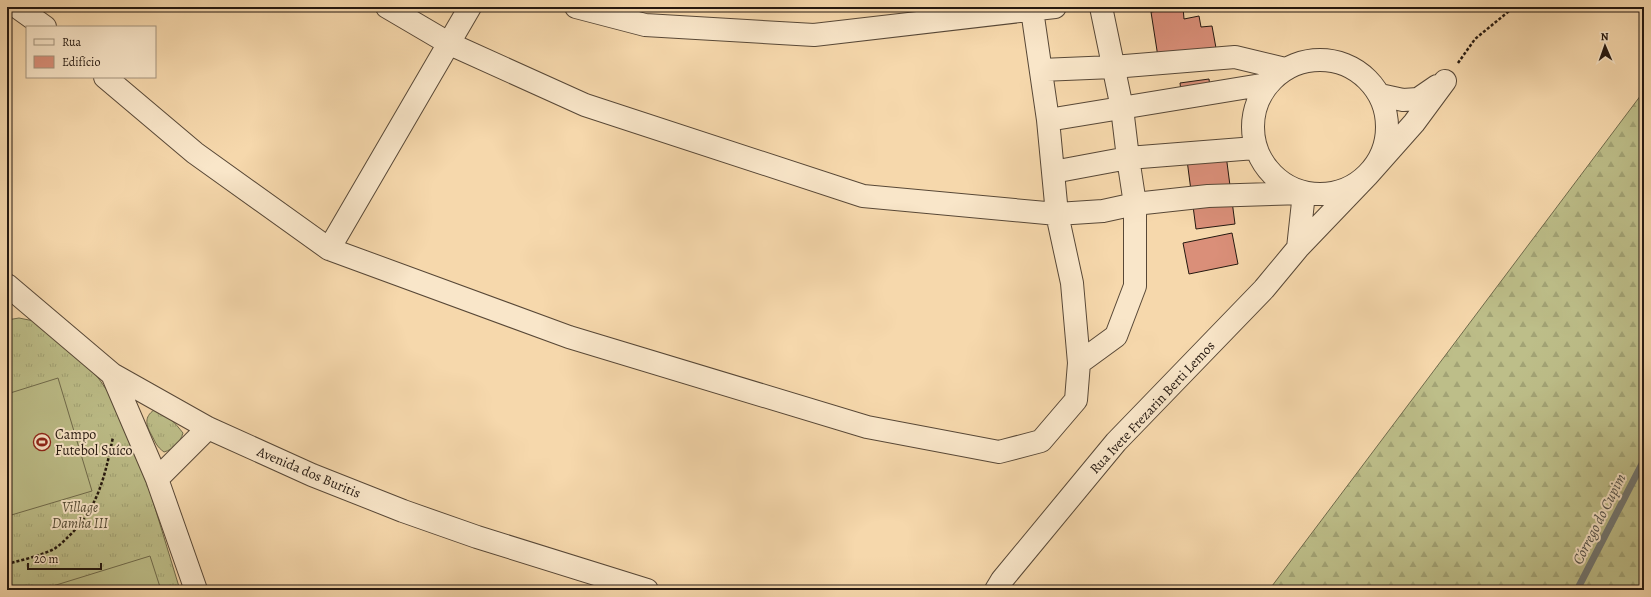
<svg xmlns="http://www.w3.org/2000/svg" width="1651" height="597" font-family="Alegreya,serif">
  <style>
    .grass { fill: url(#grass-tufts); stroke: #706b4c }
    .forest { fill: url(#forest-firs); stroke: #706b4c }
    .pitch { fill: #bdbe89; stroke: #706b4c }
    .lines { fill: none; stroke-linecap: round; stroke-linejoin: round }
    .stream { stroke: #707774; stroke-width: 7 }
    .building { fill: #da8f79; stroke: #241810 }
    .street-casing { stroke: #584837; stroke-width: 24 }
    .path { stroke: #241810; stroke-width: 2.5; stroke-dasharray: 3 2; stroke-linecap: butt }
    .street { stroke: #f9e6c9; stroke-width: 22 }
    .labels { text-anchor: middle; stroke-width: 4; stroke-linejoin: round; paint-order: stroke }
    .street-label { font-size: 14px; fill: #241810; stroke: #f9e6c9 }
    .poi-label { font-size: 14px; fill: #241810; stroke: #f9e6c9; text-anchor: start }
    .park-label { font-size: 14px; font-style: italic; fill: #524a34; stroke: #f9e6c9 }
    .water-label { font-size: 15px; font-style: italic; fill: #504f4a; stroke: #f9e6c9 }
  </style>
  <defs>
    <pattern id="grass-tufts" width="24" height="20" patternUnits="userSpaceOnUse"><rect width="24" height="20" fill="#bdbe89"/><path d="M3 7l-1-3M5 7V3M7 7l1-3M15 17l-1-3M17 17v-4M19 17l1-3" fill="none" stroke="#a2a375"/></pattern>
    <pattern id="forest-firs" width="22" height="20" patternUnits="userSpaceOnUse"><rect width="22" height="20" fill="#bdbe89"/><path d="M5 1l3.5 6h-7zM16 11l3.5 6h-7z" fill="#a2a375"/></pattern>
  </defs>
  <rect width="100%" height="100%" fill="#f6d8ac"/>
  <filter id="stains"><feTurbulence type="fractalNoise" baseFrequency=".005" numOctaves="4"/><feColorMatrix values="0 0 0 0 .2 0 0 0 0 .09 0 0 0 0 .02 0 0 0 .5 -.17"/></filter>
  <radialGradient id="worn" r=".72"><stop offset=".6" stop-color="#630" stop-opacity="0"/><stop offset="1" stop-color="#630" stop-opacity=".3"/></radialGradient>
  <path class="grass" d="M19 318 34 321 75 352 99 379 120 409 135 442 180 590H7V320Z
    M154 410C167 413 175 423 183 433 180 443 174 449 164 452 156 446 156 443 151 434 146 425 144 417 154 410Z"/>
  <path class="forest" d="M1644 91V590H1269Z"/>
  <path class="pitch" d="M58 378 92 491 8 516 7 394Z
    M150 556 161 590H40Z"/>
  <g class="lines">
    <path class="stream" d="M1577 590 1644 460"/>
  </g>
  <path class="building" d="M1183 7 1184 19 1199 16 1201 27 1212 26 1216 48 1158 57 1151 12Z
    M1209 79 1212 104 1183 108 1180 83Z
    M1226 155 1235 224 1196 229 1187 160Z
    M1232 233 1238 264 1189 274 1183 243Z"/>
  <g class="lines">
    <g class="street-casing">
      <path id="street" d="M17 7 45 27
        M387 7 450 44 585 105 863 196 1057 214 1103 211 1135 204 1208 196 1304 193 1298 248
        M576 7 645 25 814 35 1055 7
        M1253 127a67 67 0 1 1 134 0a67 67 0 1 1-134 0Z
        M1041 70 1113 67 1235 57 1285 69
        M105 77 195 153 329 249 569 337 867 427 999 452 1041 441 1076 400 1079 363 1072 283 1057 214 1048 120 1032 10
        M1380 95 1403 100 1418 99 1437 86
        M1048 120 1267 84
        M1053 172 1128 158 1122 108 1101 7
        M329 249 470 7
        M7 285 112 374 208 428 312 475 403 511 477 537 647 590
        M1079 363 1116 336 1135 286V204L1128 158 1255 148
        M112 374 157 479 196 590
        M157 479 208 428
        M996 590 1002 580 1116 442 1264 289 1298 248 1367 176 1414 123 1445 81"/>
    </g>
    <path class="path" d="M1458 63 1475 39 1514 7
      M7 564C22 560 40 556 54 549 59 546 64 541 68 537 98 509 105 476 113 437"/>
    <use href="#street" class="street"/>
  </g>
  <defs>
    <g id="stadium-ring" transform="scale(0.9)"><circle r="9.5" fill="#f9e6c9" stroke="#8f2418" stroke-width="1.5"/><path d="M0-5a6.5 5 0 1 0 0 10a6.5 5 0 1 0 0-10ZM-3.5-1.8h7v3.6h-7Z" fill="#8f2418"/></g>
  </defs>
  <g fill-rule="evenodd">
    <use href="#stadium-ring" x="42" y="442"/>
  </g>
  <g class="labels">
    <g class="street-label">
      <text transform="translate(1152 407) rotate(-47)" y="5">Rua Ivete Frezarin Berti Lemos</text>
      <text transform="translate(309 472) rotate(23)" y="5">Avenida dos Buritis</text>
    </g>
    <g class="poi-label">
      <text x="55" y="439">Campo<tspan x="55" dy="16">Futebol Suíco</tspan></text>
    </g>
    <g class="park-label">
      <text x="80" y="512">Village<tspan x="80" dy="16">Damha III</tspan></text>
    </g>
    <g class="water-label">
      <text transform="translate(1599 519) rotate(-63)" y="5">Córrego do Cupim</text>
    </g>
  </g>
  <rect width="1651" height="597" fill="none" stroke="#f6d8ac" stroke-width="24"/>
  <rect x="8" y="8" width="1635" height="581" fill="none" stroke="#241810" stroke-width="2"/>
  <rect x="12" y="12" width="1627" height="573" fill="none" stroke="#241810"/>
  <rect x="26" y="26" width="130" height="52" fill="#f9e6c9" stroke="#a4947f"/>
  <rect x="34" y="39" width="20" height="6" fill="#f9e6c9" stroke="#a4947f"/>
  <text x="62" y="46" font-size="12" fill="#241810">Rua</text>
  <rect x="34" y="56" width="20" height="12" fill="#da8f79" stroke="#a4947f"/>
  <text x="62" y="66" font-size="12" fill="#241810">Edifício</text>
  <g transform="translate(1605 46) rotate(358)" stroke="#f9e6c9" stroke-width="3" paint-order="stroke">
  <path d="M0-3L7 15L0 10L-7 15Z" fill="#241810"/>
  <text y="-6" font-size="11" font-weight="bold" text-anchor="middle" fill="#241810">N</text>
  </g>
  <path d="M28 563v6h73v-6" fill="none" stroke="#241810" stroke-width="2"/>
  <text x="34" y="563" font-size="12" fill="#241810" stroke="#f9e6c9" stroke-width="3" paint-order="stroke">20 m</text>
  <rect width="100%" height="100%" filter="url(#stains)"/>
  <rect width="100%" height="100%" fill="url(#worn)"/>
</svg>
